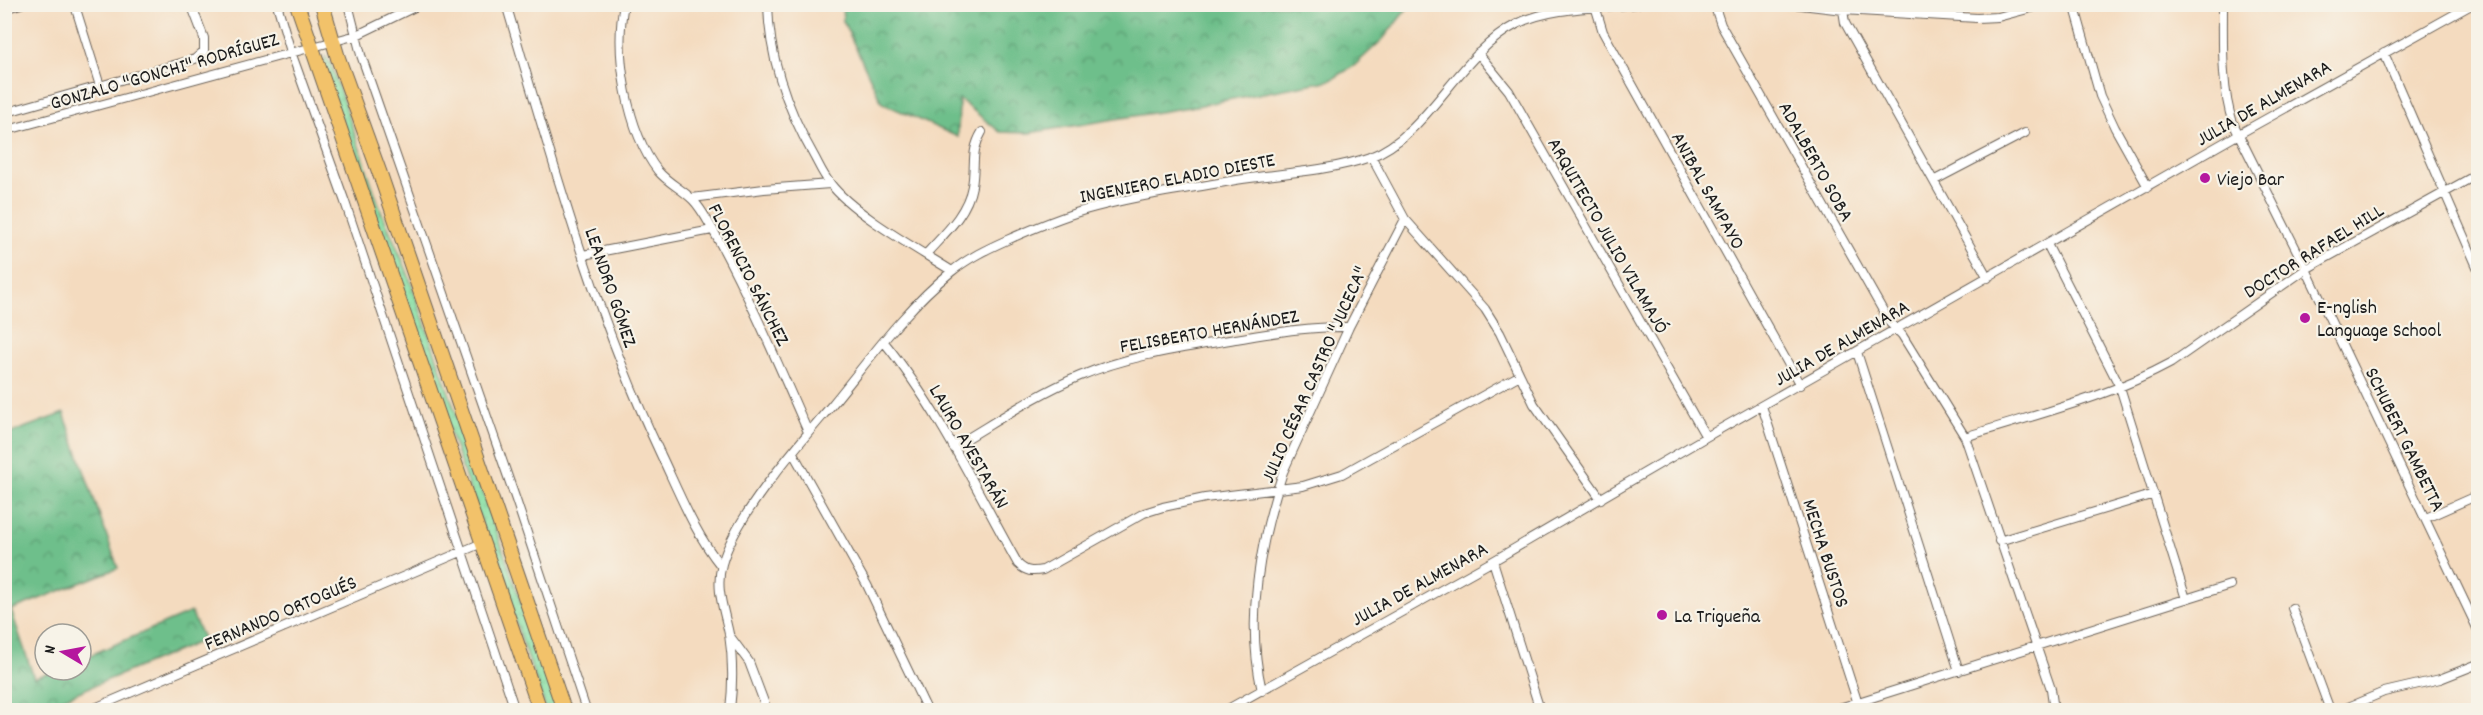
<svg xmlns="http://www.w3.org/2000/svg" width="2483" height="715" font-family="Dekko,sans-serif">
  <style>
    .green { fill: url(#green-dots); stroke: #527e61; stroke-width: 1.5 }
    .forest { fill: url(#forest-crowns); stroke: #456e54; stroke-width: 1.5 }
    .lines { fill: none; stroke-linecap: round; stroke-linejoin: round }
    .street-casing { stroke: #685f55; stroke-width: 10 }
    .highway-casing { stroke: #685f55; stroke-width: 16 }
    .street { stroke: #fff; stroke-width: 8 }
    .highway { stroke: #f2c26a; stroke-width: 14 }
    .poi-dot { fill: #b5179e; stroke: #f7f3e8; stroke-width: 2 }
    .labels { text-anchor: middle; stroke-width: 4.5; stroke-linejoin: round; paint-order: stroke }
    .street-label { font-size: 20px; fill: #1c1c1c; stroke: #f7f3e8 }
    .poi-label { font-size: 20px; fill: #1c1c1c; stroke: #f7f3e8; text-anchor: start }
  </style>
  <defs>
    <pattern id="green-dots" width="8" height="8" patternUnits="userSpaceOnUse" patternTransform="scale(1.5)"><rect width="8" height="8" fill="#89e1a6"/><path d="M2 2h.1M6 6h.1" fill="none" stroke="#76c08e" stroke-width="1.8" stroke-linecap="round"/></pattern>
    <pattern id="forest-crowns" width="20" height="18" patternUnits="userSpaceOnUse" patternTransform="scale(1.5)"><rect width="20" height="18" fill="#6ebf8b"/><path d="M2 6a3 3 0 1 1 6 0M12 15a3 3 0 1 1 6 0" fill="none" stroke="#5a9a71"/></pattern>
  </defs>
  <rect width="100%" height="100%" fill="#f7f3e8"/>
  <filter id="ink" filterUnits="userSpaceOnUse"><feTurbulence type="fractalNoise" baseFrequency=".0167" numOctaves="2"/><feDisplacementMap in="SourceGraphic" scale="12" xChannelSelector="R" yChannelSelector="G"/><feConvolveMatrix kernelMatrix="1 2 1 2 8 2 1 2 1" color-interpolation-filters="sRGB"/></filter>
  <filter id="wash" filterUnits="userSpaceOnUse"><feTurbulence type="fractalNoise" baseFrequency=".008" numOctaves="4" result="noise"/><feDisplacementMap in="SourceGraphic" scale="24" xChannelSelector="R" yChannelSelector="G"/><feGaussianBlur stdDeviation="1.35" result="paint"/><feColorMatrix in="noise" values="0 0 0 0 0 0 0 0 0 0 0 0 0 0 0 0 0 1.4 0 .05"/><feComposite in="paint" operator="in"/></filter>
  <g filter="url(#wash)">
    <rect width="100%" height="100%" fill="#f4dbbf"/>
    <path class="green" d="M325 56 330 62 381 211 407 271 558 710H546L323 66Z"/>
    <path class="forest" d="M842 5V4L1410 5 1383 39 1354 66 1331 80 1196 106 1029 133 1000 132 959 99 958 137 882 103 843 21Z
      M64 413 118 568 11 610 34 678 55 670H81V659L191 612 204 640 35 710H5V435Z"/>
  </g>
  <g filter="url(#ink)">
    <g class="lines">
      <g class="street-casing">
        <path id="street" d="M277 4 291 52 345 202 515 710
          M348 4 361 55 516 500 586 710
          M506 4C551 156 593 311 661 455 679 493 695 534 721 566
          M624 4C614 53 627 131 658 171 668 183 682 189 693 200 701 208 707 220 713 230 749 295 778 364 808 432
          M768 4C769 59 787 109 814 156 819 165 823 175 830 183 852 213 919 250 952 271
          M1714 4 1721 25 1890 323 1902 335 1965 437 2051 689 2054 710
          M1793 4 1843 10 1977 18 1998 17 2046 4
          M2074 4 2100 96 2115 128 2148 187
          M2223 4C2223 41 2221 89 2233 123L2306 269 2478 630
          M4 9 21 4
          M76 9 100 86
          M1596 9 1603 32 1800 385
          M1843 10 1845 23 1988 278
          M1942 16 1943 4
          M1478 53 1509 91 1706 437
          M2384 53 2478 269
          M4 113 195 59 204 51V38L191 4
          M4 131 357 35 421 4
          M1371 156 1405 219 1485 309 1500 333 1534 404 1601 499
          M1935 180 2025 133
          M692 198 764 189 830 184
          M2047 244 2120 387 2186 599
          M926 254C944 234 967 214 972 186 976 164 970 152 982 132
          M583 255 712 230
          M884 342C937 407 977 491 1018 564 1026 572 1032 572 1043 570L1144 513 1163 507 1205 498 1303 486 1342 474 1520 375
          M1857 352 1959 671
          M1762 406 1860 710
          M1965 437C2033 415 2107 398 2171 363L2306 269 2478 174
          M953 447C994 423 1036 394 1080 376 1130 355 1183 348 1235 339 1273 333 1311 326 1349 327
          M793 453 867 585 927 710
          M2426 518 2478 495
          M1999 541 2154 494
          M1493 561 1540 710
          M2292 608 2330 710
          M729 635 749 662 767 710
          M1262 691C1245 618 1260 542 1283 472L1349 327 1405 219
          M90 710 482 543
          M730 710C733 685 733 659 729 634 724 609 715 589 722 564 735 516 798 445 831 406 869 360 905 309 951 272 968 258 987 249 1007 240 1032 229 1058 218 1085 210 1132 196 1182 190 1230 181 1275 173 1328 172 1370 157 1429 135 1458 54 1517 24 1549 7 1600 8 1637 4
          M1226 710 1493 561 1706 437 2239 134 2473 4
          M1833 710 2230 585
          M2341 710 2384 692 2440 679 2478 664"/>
      </g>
      <g class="highway-casing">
        <path id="highway" d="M297 4 540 710
          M322 4 338 58 380 174 564 710"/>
      </g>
      <use href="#street" class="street"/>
      <use href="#highway" class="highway"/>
    </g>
  </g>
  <g class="poi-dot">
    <circle cx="2205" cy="178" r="6"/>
    <circle cx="2305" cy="318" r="6"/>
    <circle cx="1662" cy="615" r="6"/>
  </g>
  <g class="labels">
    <g class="street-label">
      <text transform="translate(164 70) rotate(-16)" y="7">GONZALO "GONCHI" RODRÍGUEZ</text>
      <text transform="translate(2263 102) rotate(-30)" y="7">JULIA DE ALMENARA</text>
      <text transform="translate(1817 161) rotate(61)" y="7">ADALBERTO SOBA</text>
      <text transform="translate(1177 177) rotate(-11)" y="7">INGENIERO ELADIO DIESTE</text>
      <text transform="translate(1709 190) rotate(61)" y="7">ANIBAL SAMPAYO</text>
      <text transform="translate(1609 235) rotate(60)" y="7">ARQUITECTO JULIO VILAMAJÓ</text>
      <text transform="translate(2313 250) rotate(-32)" y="7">DOCTOR RAFAEL HILL</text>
      <text transform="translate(750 274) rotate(63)" y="7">FLORENCIO SÁNCHEZ</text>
      <text transform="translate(612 287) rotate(71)" y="7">LEANDRO GÓMEZ</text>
      <text transform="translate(1209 330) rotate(-10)" y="7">FELISBERTO HERNÁNDEZ</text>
      <text transform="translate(1841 342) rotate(-30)" y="7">JULIA DE ALMENARA</text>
      <text transform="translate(1313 374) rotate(-66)" y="7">JULIO CÉSAR CASTRO "JUCECA"</text>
      <text transform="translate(2406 439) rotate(64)" y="7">SCHUBERT GAMBETTA</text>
      <text transform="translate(970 446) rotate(60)" y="7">LAURO AYESTARÁN</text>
      <text transform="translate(1827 553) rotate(72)" y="7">MECHA BUSTOS</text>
      <text transform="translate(1419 583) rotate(-29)" y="7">JULIA DE ALMENARA</text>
      <text transform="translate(280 612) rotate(-23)" y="7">FERNANDO ORTOGUÉS</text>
    </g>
    <g class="poi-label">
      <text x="2217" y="185">Viejo Bar</text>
      <text x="2317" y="313">E-nglish<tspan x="2317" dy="23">Language School</tspan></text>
      <text x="1674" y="622">La Trigueña</text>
    </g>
  </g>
  <rect width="2483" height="715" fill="none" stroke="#f7f3e8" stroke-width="24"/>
  <g transform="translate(63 652) rotate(280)"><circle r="28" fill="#f7f3e8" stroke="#9f9d96" stroke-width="1.5"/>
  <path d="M0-4.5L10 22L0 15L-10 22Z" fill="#b5179e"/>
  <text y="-9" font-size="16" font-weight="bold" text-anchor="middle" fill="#1c1c1c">N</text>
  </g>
</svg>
